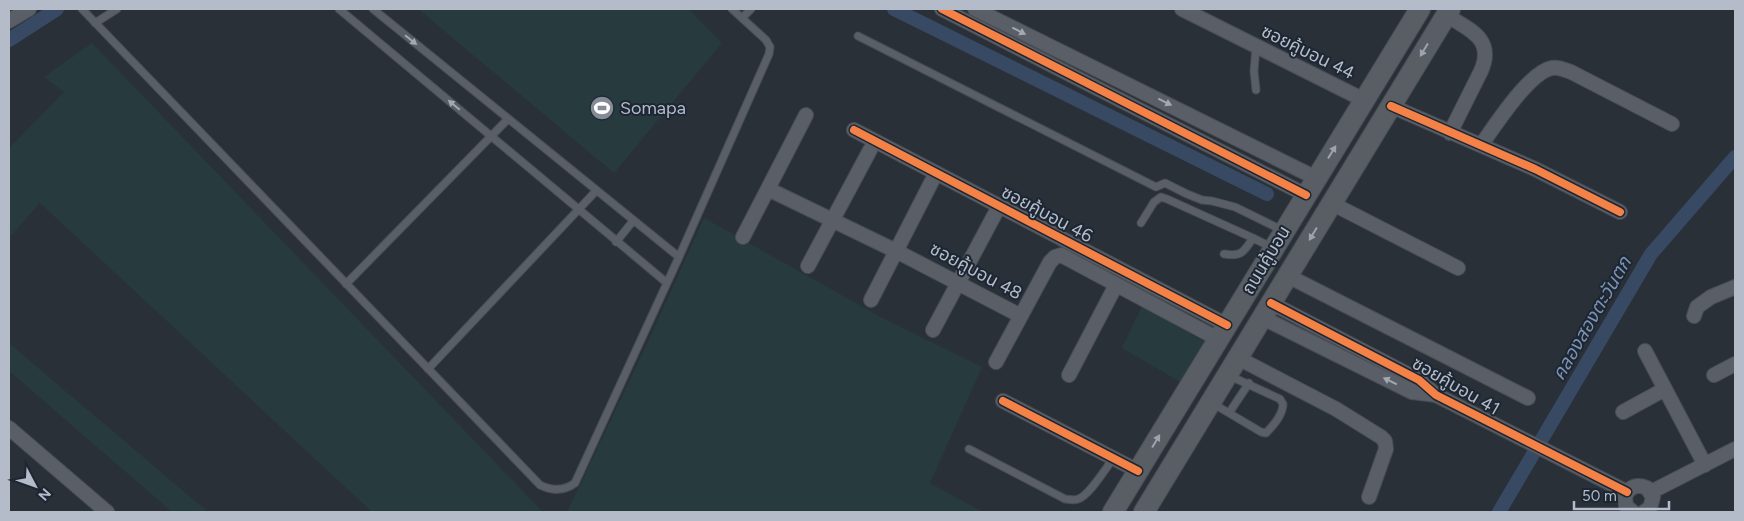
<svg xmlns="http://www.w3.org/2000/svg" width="1744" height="521" font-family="Figtree,'Noto Sans Thai',sans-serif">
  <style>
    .green { fill: #273a3e }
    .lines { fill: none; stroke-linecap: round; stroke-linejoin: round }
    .canal { stroke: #384963; stroke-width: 14 }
    .service-casing { stroke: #484c53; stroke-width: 9 }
    .minor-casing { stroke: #484c53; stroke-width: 16 }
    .secondary-casing { stroke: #484c53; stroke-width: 22 }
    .service { stroke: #5a5e66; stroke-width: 7 }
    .minor { stroke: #5a5e66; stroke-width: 14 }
    .secondary { stroke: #595d64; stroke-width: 20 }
    .cycleway-casing { stroke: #1d2633; stroke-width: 11 }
    .cycleway { stroke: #f48246; stroke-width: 8 }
    .oneway { fill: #a2a9b5 }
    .oneway2 { fill: #9da4b0 }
    .labels { text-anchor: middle; stroke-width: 4; stroke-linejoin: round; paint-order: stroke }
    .street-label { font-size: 18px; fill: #b4bcc9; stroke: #1d2633 }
    .poi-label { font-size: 18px; fill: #b4bcc9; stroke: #1d2633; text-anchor: start }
    .water-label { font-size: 19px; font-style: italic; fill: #7c92b1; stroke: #1d2633 }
  </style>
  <rect width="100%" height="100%" fill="#2a3038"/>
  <path class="green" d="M418 9H689L722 43 614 173Z
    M92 43 543 512H372L40 203 9 238V148L64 92 44 77Z
    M704 218 879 316 982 367 930 483 983 512H567L646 346Z
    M1142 306 1210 345 1185 385 1122 348Z
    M9 343 208 512H172L9 371Z"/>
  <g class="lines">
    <path class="canal" d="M894 9 1267 194
      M9 40 57 9
      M1499 512 1651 254 1735 157"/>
    <g class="service-casing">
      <path id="service" d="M82 9 540 485C552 491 564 491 575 483L679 257 769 54 770 47 766 40 732 9
        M339 9 667 283
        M373 9 679 257
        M742 18 751 9
        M95 23 117 9
        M858 36 1152 185 1156 187 1165 183 1187 194 1202 200 1212 201 1235 207 1284 231
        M1256 47 1254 71 1256 90
        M1141 223 1154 202 1161 197 1167 199 1253 238
        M616 242 633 221
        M1224 254C1241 257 1244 252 1253 238L1273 248
        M346 284 508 119
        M428 369 596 191
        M1212 403 1261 432 1266 433C1273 426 1283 414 1283 404L1280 399 1230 376
        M1229 413 1249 383
        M969 449 1065 499C1070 499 1074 501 1078 499 1089 496 1105 469 1113 459"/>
    </g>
    <g class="minor-casing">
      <path id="minor" d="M942 9 1306 195
        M975 9 1316 178
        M1182 9 1364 100
        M1446 15C1470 30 1495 39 1481 71L1450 133
        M9 21 29 9
        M1391 106 1535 169 1620 212
        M854 130 1227 325
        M1481 145C1495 126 1529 72 1552 68 1559 67 1565 70 1571 72L1672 124
        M768 189 896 251 1021 316
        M1331 203 1458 268
        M743 237 806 115
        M808 266 870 150
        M1288 276 1528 398
        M871 300 932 181
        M1271 303 1419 380 1436 395 1627 492
        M1694 316 1697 307 1711 297 1735 287
        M1263 318 1412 392 1436 395
        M933 330 996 212
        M1645 351 1705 465
        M1238 358 1336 409 1381 437 1385 441 1386 449 1369 497
        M996 362 1050 262 1055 257 1061 255 1218 339
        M1069 375 1116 285
        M1714 375 1735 364
        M1003 401 1138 471
        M1623 412 1665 389
        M9 428 107 512
        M1651 492 1735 449
        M1633 512 1626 506 1625 497C1629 486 1637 484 1647 488L1653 497 1650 508 1644 512"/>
    </g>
    <g class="secondary-casing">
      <path id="secondary" d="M1113 512 1420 9
        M1144 512 1450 9"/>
    </g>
    <use href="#service" class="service"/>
    <use href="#minor" class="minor"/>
    <use href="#secondary" class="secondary"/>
    <g class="cycleway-casing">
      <path id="cycleway" d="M942 9 1306 195
        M1391 106 1535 169 1620 212
        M854 130 1227 325
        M1271 303 1419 380 1436 395 1627 492
        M1003 401 1138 471"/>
    </g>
    <use href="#cycleway" class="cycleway"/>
  </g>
  <defs><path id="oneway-solid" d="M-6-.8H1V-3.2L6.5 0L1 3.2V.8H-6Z" transform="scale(1.25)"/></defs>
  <g class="oneway">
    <use href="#oneway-solid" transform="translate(1019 31) rotate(27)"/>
    <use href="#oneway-solid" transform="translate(411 40) rotate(39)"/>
    <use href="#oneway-solid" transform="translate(1165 102) rotate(26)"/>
    <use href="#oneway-solid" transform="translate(454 105) rotate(-140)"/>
    <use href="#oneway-solid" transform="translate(1390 381) rotate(-154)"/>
  </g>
  <g class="oneway2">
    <use href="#oneway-solid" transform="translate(1424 50) rotate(121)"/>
    <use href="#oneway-solid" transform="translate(1332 152) rotate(-58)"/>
    <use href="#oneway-solid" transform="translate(1313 234) rotate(121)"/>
    <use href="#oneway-solid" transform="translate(1156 441) rotate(-59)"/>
  </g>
  <defs>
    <g id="stadium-disc" transform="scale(1.25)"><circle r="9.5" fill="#848b96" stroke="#1d2633"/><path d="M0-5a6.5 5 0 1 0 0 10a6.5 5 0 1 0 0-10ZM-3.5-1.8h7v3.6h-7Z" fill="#fff"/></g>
  </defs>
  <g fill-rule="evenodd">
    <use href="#stadium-disc" x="602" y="108"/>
  </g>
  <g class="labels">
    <g class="street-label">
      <text transform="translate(1308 52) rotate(26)" y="6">ซอยคู้บอน 44</text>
      <text transform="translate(1047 214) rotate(28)" y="6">ซอยคู้บอน 46</text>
      <text transform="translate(1266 260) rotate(-59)" y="6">ถนนคู้บอน</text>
      <text transform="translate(976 271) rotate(28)" y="6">ซอยคู้บอน 48</text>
      <text transform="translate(1456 386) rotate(30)" y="6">ซอยคู้บอน 41</text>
    </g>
    <g class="poi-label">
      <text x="620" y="114">Somapa</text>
    </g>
    <g class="water-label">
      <text transform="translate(1591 318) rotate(-60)" y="7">คลองสองตะวันตก</text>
    </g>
  </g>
  <rect width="1744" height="521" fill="none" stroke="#b4bcc9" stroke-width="20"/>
  <g transform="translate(35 486) rotate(131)" stroke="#1d2633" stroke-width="4" paint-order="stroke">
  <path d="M0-4L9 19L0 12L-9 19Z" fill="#b4bcc9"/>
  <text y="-8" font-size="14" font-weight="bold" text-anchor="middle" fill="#b4bcc9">N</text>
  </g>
  <path d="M1574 501v8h95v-8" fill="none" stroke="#b4bcc9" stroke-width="2.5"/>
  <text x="1582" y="501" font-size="15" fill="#b4bcc9" stroke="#1d2633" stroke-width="4" paint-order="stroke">50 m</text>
</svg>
